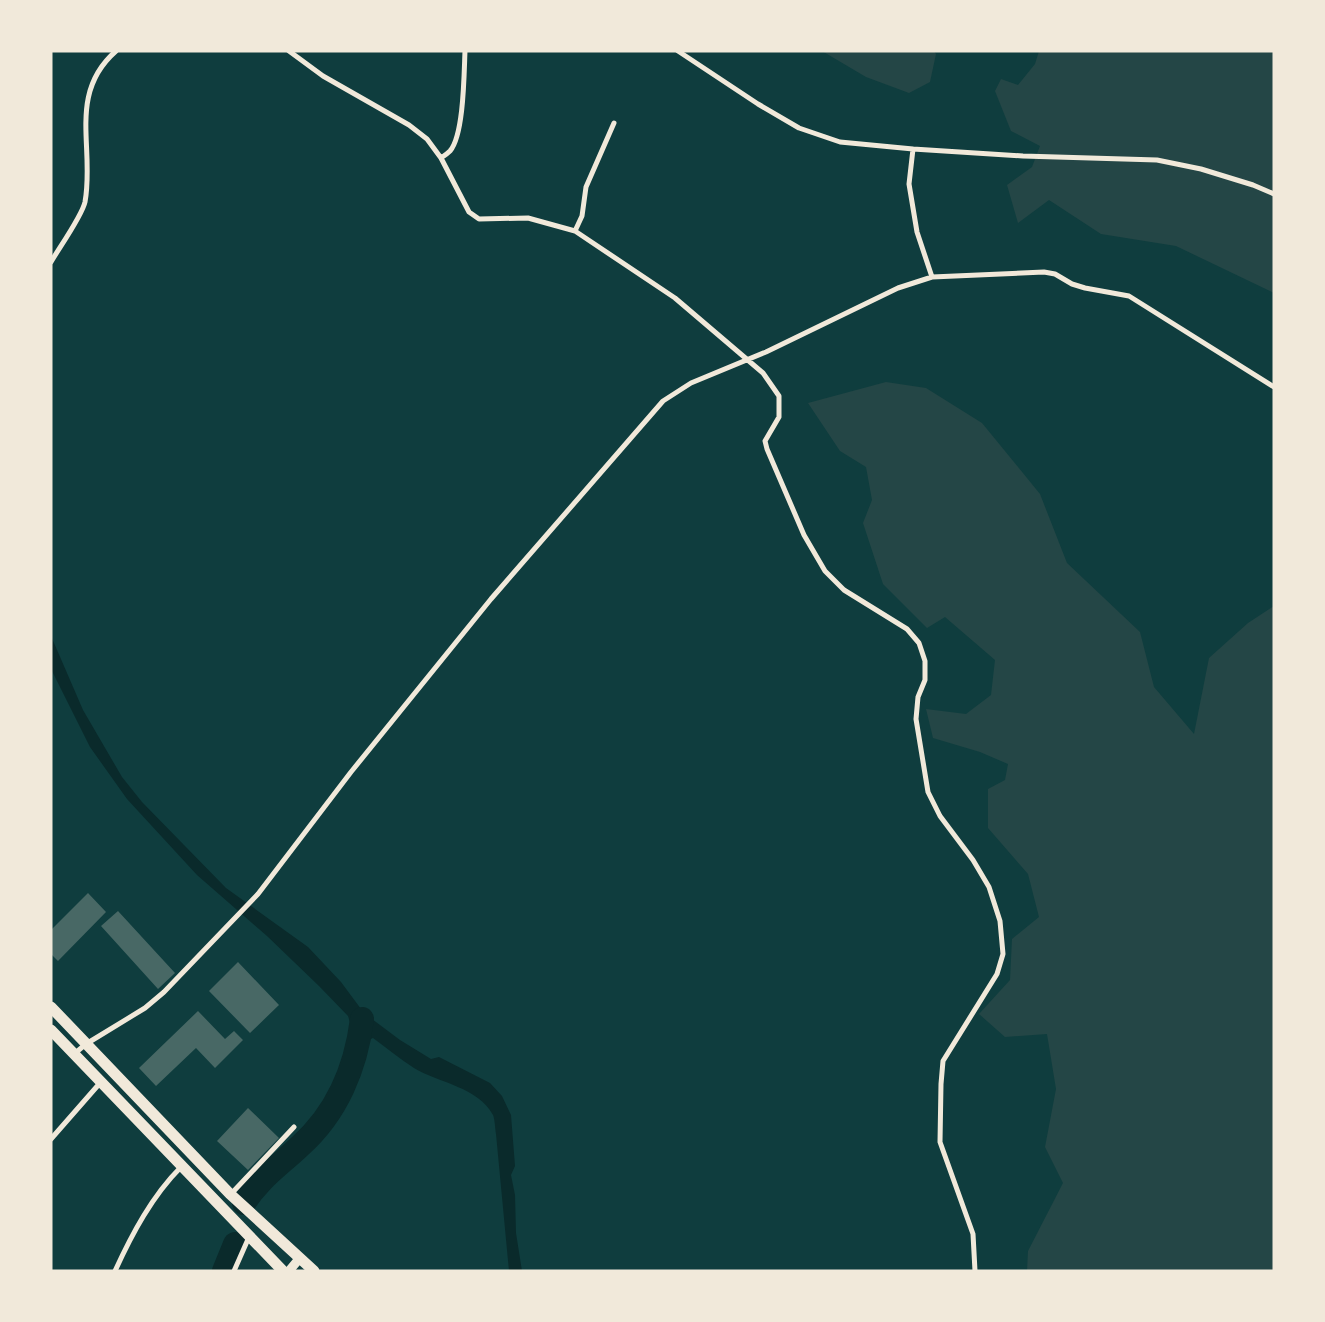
<svg xmlns="http://www.w3.org/2000/svg" width="1325" height="1322" font-family="Lato,sans-serif">
  <style>
    .green { fill: #244646 }
    .water { fill: #0a2a2b }
    .lines { fill: none; stroke-linecap: round; stroke-linejoin: round }
    .river { stroke: #0a2a2b; stroke-width: 24 }
    .building { fill: #486865 }
    .minor { stroke: #f1e9da; stroke-width: 5 }
    .secondary { stroke: #f1e9da; stroke-width: 9 }
    .trunk { stroke: #f1e9da; stroke-width: 11 }
  </style>
  <rect width="100%" height="100%" fill="#0f3d3e"/>
  <path class="green" d="M822 51H934L936 54 930 82 909 93 866 77Z
    M1039 51H1274V293L1176 246 1101 234 1049 200 1018 223 1007 185 1032 167 1040 146 1011 131 995 91 1001 79 1018 85 1035 64Z
    M886 382 926 388 982 423 1040 494 1067 563 1140 632 1154 687 1194 734 1209 658 1248 623 1274 606V1271H1027L1028 1251 1063 1183 1045 1147 1056 1089 1047 1034 1005 1037 979 1014 1010 980 1012 939 1039 917 1028 874 988 828V789L1005 780 1008 764 980 752 933 738 926 709 966 714 991 695 995 660 945 617 927 628 883 584 863 523 872 500 866 467 840 451 808 403Z"/>
  <path class="water" d="M51 636 83 710 122 777 142 802 226 888 308 947 341 982 364 1013 400 1040 431 1059 439 1057 490 1083 502 1096 511 1115 515 1166 511 1175 515 1195 516 1233 522 1271H509L496 1134C495 1128 495 1120 493 1115 478 1087 439 1083 414 1068 400 1059 387 1048 373 1038L364 1042 353 1032 348 1016 319 986 267 936 197 875 127 799 90 747 51 669Z"/>
  <g class="lines">
    <path class="river" d="M244 1203C259 1179 280 1165 300 1146 337 1113 356 1067 362 1019
      M224 1271 235 1244"/>
  </g>
  <path class="building" d="M88 893 106 912 58 961 51 954V930Z
    M118 911 175 973 158 989 101 926Z
    M238 962 279 1005 250 1033 209 991Z
    M198 1011 225 1039 234 1031 243 1040 215 1068 196 1048 156 1086 139 1068Z
    M248 1108 279 1138 248 1170 217 1141Z"/>
  <g class="lines">
    <path class="minor" d="M289 51 323 76 409 125 427 139 441 158 469 212 479 219 528 218 575 231 675 298 763 373 779 396V417L765 441 767 449 804 535 825 571 844 590 907 629 919 643 925 661V680L918 697 916 719 928 792 940 816 973 860 989 887 1000 921 1003 954 997 974 943 1061 941 1084 940 1142 973 1234 975 1271
      M678 51 758 104 799 128 840 142 913 149 1023 156 1157 160 1201 169 1253 185 1274 194
      M441 158C444 156 448 153 450 151 464 135 464 73 465 51
      M575 231 582 216 586 187 614 123
      M51 262C59 248 82 216 85 202 95 148 67 94 116 51
      M932 277 1044 272 1055 274 1072 284 1085 288 1129 296 1274 387
      M74 1054 86 1044 145 1008 164 992 258 894 351 772 491 599 663 401 691 383 766 352 898 288 932 277 917 232 909 184 913 149
      M51 1139 100 1083
      M231 1194 294 1127
      M115 1271C132 1234 152 1196 181 1167
      M234 1271 249 1237"/>
    <path class="secondary" d="M289 1271 299 1259"/>
    <path class="trunk" d="M51 1007 230 1194 314 1271
      M51 1030 283 1271"/>
  </g>
  <rect width="1325" height="1322" fill="none" stroke="#f1e9da" stroke-width="105"/>
</svg>
